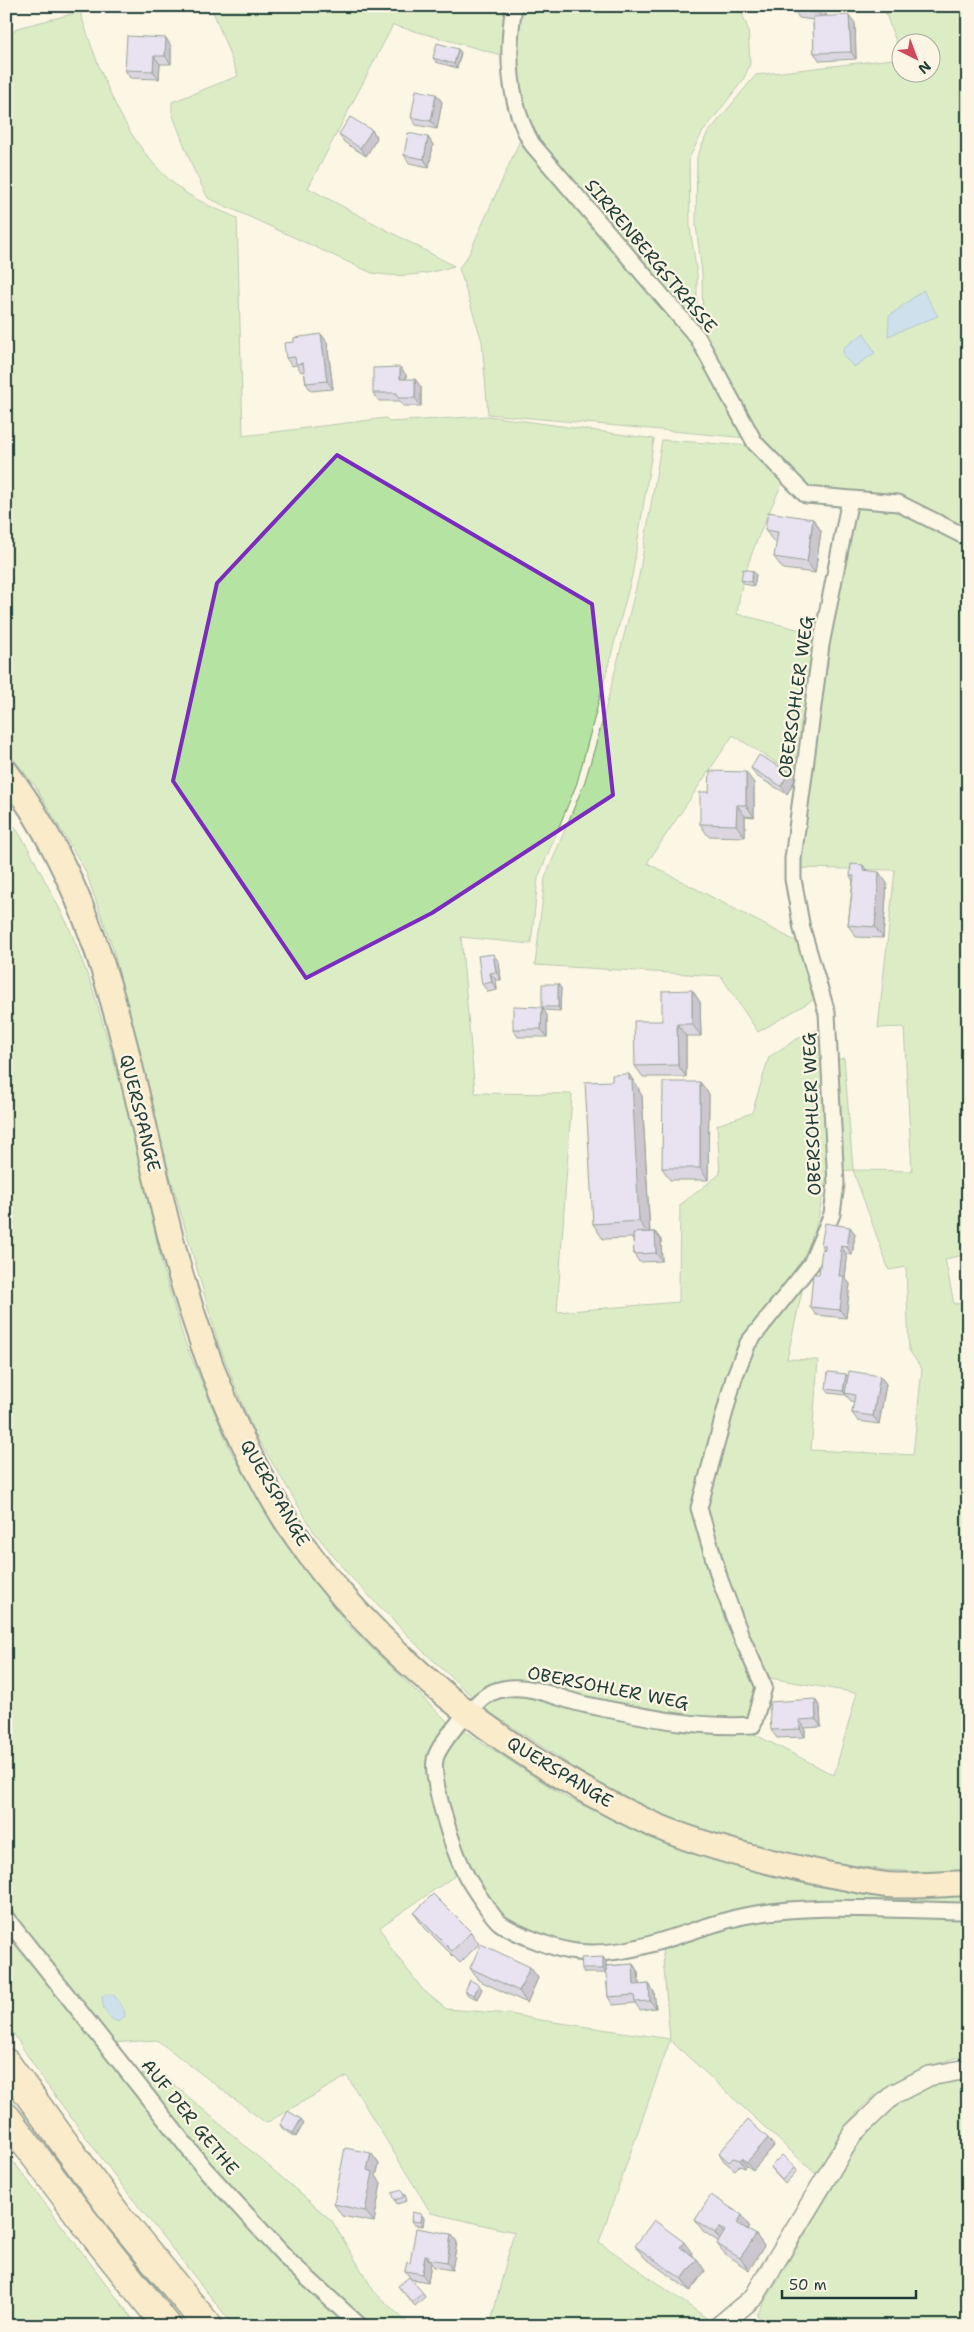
<svg xmlns="http://www.w3.org/2000/svg" width="974" height="2332" font-family="'Shantell Sans',sans-serif">
  <style>
    .green { fill: #b5e3a1; stroke: #6a906a; fill-rule: evenodd }
    .water { fill: #97c6f2; stroke: #678fa6 }
    .lines { fill: none; stroke-linecap: round; stroke-linejoin: round }
    .minor-casing { stroke: #1f3d34; stroke-width: 19 }
    .tertiary-casing { stroke: #1f3d34; stroke-width: 22 }
    .primary-casing { stroke: #1f3d34; stroke-width: 28 }
    .motorway-casing { stroke: #1f3d34; stroke-width: 31 }
    .minor { stroke: #fcf5e5; stroke-width: 15 }
    .tertiary { stroke: #fcf5e5; stroke-width: 19 }
    .primary { stroke: #f9ddab; stroke-width: 24 }
    .motorway { stroke: #f9ddab; stroke-width: 28 }
    .wall { fill: #b4afda; stroke: #1f3d34 }
    .shaded-wall { fill: #928eb2; stroke: #1f3d34 }
    .building { fill: #d1cbfe; stroke: #1f3d34 }
    .marked { fill: none; stroke: #7b2cbf; stroke-width: 4; stroke-linejoin: round }
    .labels { text-anchor: middle; stroke-width: 4.5; stroke-linejoin: round; paint-order: stroke }
    .street-label { font-size: 18px; fill: #1f3d34; stroke: #fcf5e5 }
  </style>
  <rect width="100%" height="100%" fill="#fcf5e5"/>
  <filter id="ink" filterUnits="userSpaceOnUse"><feTurbulence type="fractalNoise" baseFrequency=".02" numOctaves="2"/><feDisplacementMap in="SourceGraphic" scale="10" xChannelSelector="R" yChannelSelector="G"/><feConvolveMatrix kernelMatrix="1 2 1 2 8 2 1 2 1" color-interpolation-filters="sRGB"/></filter>
  <g filter="url(#ink)">
    <path class="green" d="M211 6H507L501 55 393 25 308 188 454 266C425 275 401 278 372 273L208 198 193 168 172 113V102L238 76Z
      M523 6H739L748 29 750 64 743 80 702 133 689 158 690 228 697 275V331L533 135 520 105 516 55Z
      M883 6H968V535L898 499 805 491 761 444 703 334 702 273 696 225 697 157 707 134 756 75 901 58 902 72H932V42H902L901 55Z
      M80 12C101 76 126 149 183 191 199 202 219 210 237 218L243 436 386 418 389 422 488 416 654 439 632 576 577 783 538 878 531 944 461 937 475 1093 572 1094 557 1312 679 1302 680 1205 720 1174 717 1125 752 1113 769 1057 795 1040 817 1030 827 1062 844 1058 853 1170 912 1171 904 1027 878 1028 895 870 798 868 815 762 808 750 852 501 893 506 968 542V1254L945 1259 954 1304 968 1303V1874L885 1870 791 1856 681 1828 622 1799 485 1709 495 1697 507 1693 748 1731 834 1775 857 1693 764 1677 750 1724 710 1722 583 1700 539 1685 501 1680 486 1689 475 1699 422 1650 348 1574 315 1533 253 1431 218 1342 155 1123 113 948 85 870 34 784 6 750V41L17 28ZM853 1170 889 1270 906 1267 909 1350 922 1369 913 1455 811 1450 818 1360 787 1359 828 1172Z
      M522 136 694 341 748 438 488 414 482 341 459 268 469 254Z
      M662 440 752 446 784 479C764 524 742 566 737 614L821 635 799 777 733 735 647 863 803 945 818 997 758 1032 721 976 535 965 545 878 585 781 602 723 639 576Z
      M6 813 27 846 69 927 92 987 126 1101 163 1269 184 1340 230 1449 276 1531 347 1624 452 1726 433 1745V1786L459 1873 380 1927 390 1947 423 1990 446 2009 510 2014 540 2020 670 2039 662 1945 744 1920 807 1912 968 1916V2055C916 2068 881 2082 846 2125 835 2139 826 2159 817 2175L670 2040 599 2242 712 2322 702 2326H490L514 2232 431 2213 347 2076 266 2123 157 2040 110 2043 6 1910Z
      M459 1728 567 1798 677 1848 781 1874 968 1895V1907L804 1903 630 1945 578 1948 546 1939 499 1918 470 1870 444 1789 441 1750Z
      M6 1923 122 2070 169 2080 332 2221 375 2293 411 2326H234L127 2192 44 2081 6 2022Z
      M968 2078V2326H767L757 2315 861 2140 899 2102 931 2085Z
      M6 2152 138 2326H6Z"/>
    <path class="water" d="M923 290 938 316 888 336 889 316Z
      M864 333 875 353 854 367 844 357 843 348Z
      M106 1994 114 1995 124 2010 125 2016 118 2022C105 2017 103 2009 102 1997Z"/>
    <g class="lines">
      <g class="minor-casing">
        <path id="minor" d="M514 6C506 54 508 102 532 144L698 338 755 443 806 495 898 503 968 538
          M850 499 821 645 793 859V879L802 929 827 1013 836 1184 832 1214 811 1264 748 1343 734 1378 699 1508 720 1580 741 1636 764 1687 753 1725C698 1729 641 1716 587 1705 556 1699 524 1679 493 1692 478 1697 437 1745 435 1760 431 1782 454 1852 465 1873 469 1882 493 1918 500 1923 516 1934 557 1950 576 1952 635 1959 688 1928 744 1916 817 1902 894 1911 968 1911
          M6 1918 203 2167 292 2264 360 2326"/>
      </g>
      <g class="tertiary-casing">
        <path id="tertiary" d="M719 2326 754 2297 853 2133 894 2094 929 2076 968 2069"/>
      </g>
      <g class="primary-casing">
        <path id="primary" d="M6 772C115 914 133 1105 180 1273 205 1359 243 1456 293 1531 374 1653 514 1760 645 1821 702 1847 770 1863 831 1875 849 1878 868 1883 887 1885 913 1887 941 1884 968 1883"/>
      </g>
      <g class="motorway-casing">
        <path id="motorway" d="M6 2063 116 2214 208 2326
          M6 2117 96 2237 167 2326"/>
      </g>
      <use href="#minor" class="minor"/>
      <use href="#tertiary" class="tertiary"/>
      <use href="#primary" class="primary"/>
      <use href="#motorway" class="motorway"/>
    </g>
    <path class="wall" d="M827 6 826 16 855 23 856 59 820 61 814 53 813 20 799 18 794 10Z
      M171 46V64H160L159 79 130 78 125 70Z
      M458 49 461 53 457 68 436 62 433 58Z
      M436 94 442 102 437 129 416 125 411 117Z
      M372 130 377 138 366 156 344 142 339 134Z
      M428 137 433 145 429 167 409 163 404 155Z
      M321 334 327 342 333 389 311 391 306 383 304 371 301 372 297 365 292 366 286 358Z
      M406 375V379L421 387V406H403L400 401H379L373 393Z
      M813 519 821 531 815 573 783 569 774 557 777 542H774L765 530Z
      M756 575 754 586 744 584 741 580Z
      M751 768 795 780 787 794 756 776Z
      M754 783V817L745 816V837L708 836 700 824 709 792Z
      M867 871 887 883 883 938 856 937 848 925 853 881 850 876Z
      M499 962 501 980H496L497 990 488 992 482 984Z
      M561 988 560 1011 545 1010 542 1007Z
      M692 990 700 1002 701 1036H686V1077H643L635 1066 662 1021Z
      M547 1015V1037H518L513 1029Z
      M700 1082 709 1094 708 1180H670L662 1168Z
      M639 1089V1091L642 1096 650 1232H655L661 1240 662 1261 639 1262 634 1254 633 1238 603 1239 593 1224Z
      M850 1227 855 1234 852 1255 846 1254V1257L847 1259 845 1278 850 1284 846 1318 816 1315 810 1307 819 1274 825 1250 821 1245Z
      M846 1374 848 1377 880 1376 886 1384 879 1424 858 1421 852 1413 854 1402 851 1401 846 1395 829 1393 826 1389Z
      M820 1707 821 1727 805 1728V1737L777 1738 771 1730Z
      M414 1913 471 1932 479 1944 460 1963 422 1925Z
      M606 1961V1966L633 1964 638 1972 639 1985 649 1984 654 1992 656 2008 640 2010 635 2003 613 2005 608 1997 606 1973H584L582 1969Z
      M530 1967 538 1978 527 2003 478 1980 470 1968Z
      M482 1989 477 1999 468 1995 465 1991Z
      M301 2119 304 2123 296 2137 283 2129 280 2125Z
      M774 2146 753 2170 747 2166 745 2168 739 2166 735 2170 724 2161 719 2153Z
      M371 2153 379 2164 376 2176 381 2183 374 2222 342 2216 334 2204Z
      M770 2167H795L797 2171 785 2184 773 2171Z
      M405 2194 407 2201 397 2204 395 2200Z
      M421 2214 424 2218 423 2226 414 2225 411 2221Z
      M695 2220 750 2227 748 2230 756 2235 764 2246 749 2270 726 2255 717 2244 719 2242 703 2231Z
      M451 2234 457 2242 452 2270 434 2267 431 2263 428 2282 411 2279 405 2271 410 2263Z
      M635 2246 692 2253 691 2255 697 2259 705 2271 690 2291 644 2257Z
      M398 2286 423 2293 425 2297 415 2306Z"/>
    <path class="shaded-wall" d="M820 6H827L825 22 819 14Z
      M849 15 855 23 856 59 851 52Z
      M166 38 171 46V64L165 56Z
      M458 49 461 53 457 68 454 64Z
      M154 56 160 64 159 79 153 71Z
      M436 94 442 102 437 129 431 121Z
      M372 130 377 138 366 156 360 148Z
      M428 137 433 145 429 167 424 159Z
      M321 334 327 342 333 389 327 381Z
      M400 367 406 375V387L400 379Z
      M415 379 421 387V406L415 398Z
      M813 519 821 531 815 573 807 562Z
      M753 571 756 575 754 586 751 582Z
      M746 772 754 783V817L746 805Z
      M789 772 795 780 787 794 781 786Z
      M737 805 745 816V837L736 825Z
      M863 865 872 877 863 870Z
      M879 872 887 883 883 938 875 927Z
      M493 954 499 962 501 980 496 972Z
      M490 973 496 980 497 990 492 982Z
      M558 984 561 988 560 1011 558 1007Z
      M692 990 700 1002 701 1036 692 1024Z
      M542 1007 547 1015V1037L541 1029Z
      M677 1024 686 1036V1077L678 1065Z
      M629 1074 639 1089V1091L642 1096 650 1237 639 1221Z
      M700 1082 709 1094 708 1180 700 1168Z
      M850 1227 855 1234 852 1255 847 1247Z
      M655 1232 661 1240 662 1261 656 1253Z
      M841 1246 846 1254V1257L847 1259 845 1278 850 1284 846 1318 840 1310 839 1276 840 1251Z
      M846 1374 849 1378 845 1393 846 1395 843 1391Z
      M880 1376 886 1384 879 1424 873 1416Z
      M815 1699 820 1707 821 1727 816 1719Z
      M799 1720 805 1728V1737L800 1729Z
      M603 1957 606 1961V1973L603 1969Z
      M633 1964 638 1972 640 1993 634 1985Z
      M530 1967 538 1978 527 2003 519 1991Z
      M649 1984 654 1992 656 2008 650 2001Z
      M479 1985 482 1989 477 1999 474 1995Z
      M301 2119 304 2123 296 2137 293 2133Z
      M768 2138 774 2146 753 2170 747 2162Z
      M371 2153 379 2164 376 2176 381 2183 374 2222 365 2211 367 2170Z
      M742 2158 747 2166 745 2168 740 2160Z
      M421 2214 424 2218 423 2226 420 2222Z
      M742 2215 750 2227 745 2234 737 2223Z
      M719 2227 727 2238 723 2244 715 2233Z
      M451 2234 457 2242 452 2270 447 2262Z
      M756 2235 764 2246 749 2270 740 2258Z
      M684 2242 692 2253 688 2259 680 2247Z
      M425 2255 431 2263 428 2282 422 2274Z
      M697 2259 705 2271 690 2291 682 2279Z"/>
    <path class="building" d="M794 6H820L819 14 794 10Z
      M849 15 851 52 814 53 813 17Z
      M127 36 166 38 165 56H154L153 71 125 70Z
      M437 43 458 49 454 64 433 58Z
      M416 90 436 94 431 121 411 117Z
      M350 117 372 130 360 148 339 134Z
      M408 133 428 137 424 159 404 155Z
      M321 334 327 381 306 383 303 363 296 364 295 357 286 358 284 343 294 342V338Z
      M400 367V379H415V398H398L397 393H373V368Z
      M768 512 813 519 807 562 774 557 778 532 765 530Z
      M743 569 753 571 751 582 741 580Z
      M759 755 789 772 781 786 751 768Z
      M710 771 746 772V805H737L736 825 700 824V792H709Z
      M851 864 863 865V870L879 872 875 927 848 925 854 876H850Z
      M493 954 496 972 490 973 492 982 482 984 478 956Z
      M542 984H558V1007H542Z
      M692 990V1024H677L678 1065 635 1066 634 1021H662V991Z
      M513 1006 542 1007 541 1029H513Z
      M629 1074V1080H632L639 1221 593 1224 585 1082 612 1081V1075Z
      M663 1082H700V1168H662Z
      M825 1223 850 1227 847 1247 841 1246 840 1251H842L839 1276H844L840 1310 810 1307 813 1274H819L822 1249 825 1250V1245H821Z
      M655 1232 656 1253 634 1254 633 1233Z
      M849 1371 880 1376 873 1416 852 1413 855 1395 845 1393Z
      M828 1372 846 1374 843 1391 826 1389Z
      M815 1699 816 1719 799 1720 800 1729 771 1730 769 1702Z
      M433 1894 471 1932 452 1951 414 1913Z
      M481 1944 530 1967 519 1991 470 1968Z
      M603 1957V1969H582L581 1958Z
      M633 1964 634 1985 649 1984 650 2001 635 2002 634 1995 608 1997 606 1966Z
      M470 1980 479 1985 474 1995 465 1991Z
      M288 2111 301 2119 293 2133 280 2125Z
      M748 2120 768 2138 747 2162 742 2158 740 2160 733 2158 729 2162 719 2153Z
      M345 2148 371 2153 367 2170 373 2172 365 2211 334 2204Z
      M782 2155 795 2167 782 2180 770 2167Z
      M402 2190 404 2197 395 2200 392 2193Z
      M711 2195 742 2215 737 2223 756 2235 740 2258 717 2244 725 2231 719 2227 715 2233 695 2220Z
      M412 2212 421 2214 420 2222 411 2221Z
      M654 2220 684 2242 680 2247 697 2259 682 2279 635 2246Z
      M416 2228 451 2234 447 2262 428 2259 429 2256 425 2255 422 2274 405 2271 407 2262 410 2263Z
      M409 2277 423 2293 412 2302 398 2286Z"/>
  </g>
  <path d="M0 0H974V2332H0ZM337 455 592 604 613 795 432 913 306 978 173 781 217 583Z" fill="#fcf5e5" fill-opacity=".55" fill-rule="evenodd"/>
  <path class="marked" d="M337 455 592 604 613 795 432 913 306 978 173 781 217 583Z"/>
  <g class="labels">
    <g class="street-label">
      <text transform="translate(651 256) rotate(50)" y="6">SIRRENBERGSTRASSE</text>
      <text transform="translate(796 697) rotate(-82)" y="6">OBERSOHLER WEG</text>
      <text transform="translate(140 1113) rotate(76)" y="6">QUERSPANGE</text>
      <text transform="translate(812 1114) rotate(-92)" y="6">OBERSOHLER WEG</text>
      <text transform="translate(275 1493) rotate(60)" y="6">QUERSPANGE</text>
      <text transform="translate(608 1688) rotate(11)" y="6">OBERSOHLER WEG</text>
      <text transform="translate(560 1772) rotate(31)" y="6">QUERSPANGE</text>
      <text transform="translate(190 2117) rotate(51)" y="6">AUF DER GETHE</text>
    </g>
  </g>
  <rect width="974" height="2332" fill="none" stroke="#fcf5e5" stroke-width="25"/>
  <rect x="12" y="12" width="949" height="2307" fill="none" stroke="#1f3d34" stroke-width="2" filter="url(#ink)"/>
  <g transform="translate(916 58) rotate(138)"><circle r="24" fill="#fcf5e5" stroke="#a4ab9e"/>
  <path d="M0-4L9 19L0 12L-9 19Z" fill="#d1495b"/>
  <text y="-8" font-size="14" font-weight="bold" text-anchor="middle" fill="#1f3d34">N</text>
  </g>
  <path d="M782 2290v8h134v-8" fill="none" stroke="#1f3d34" stroke-width="2.5"/>
  <text x="789" y="2290" font-size="15" fill="#1f3d34" stroke="#fcf5e5" stroke-width="4" paint-order="stroke">50 m</text>
</svg>
